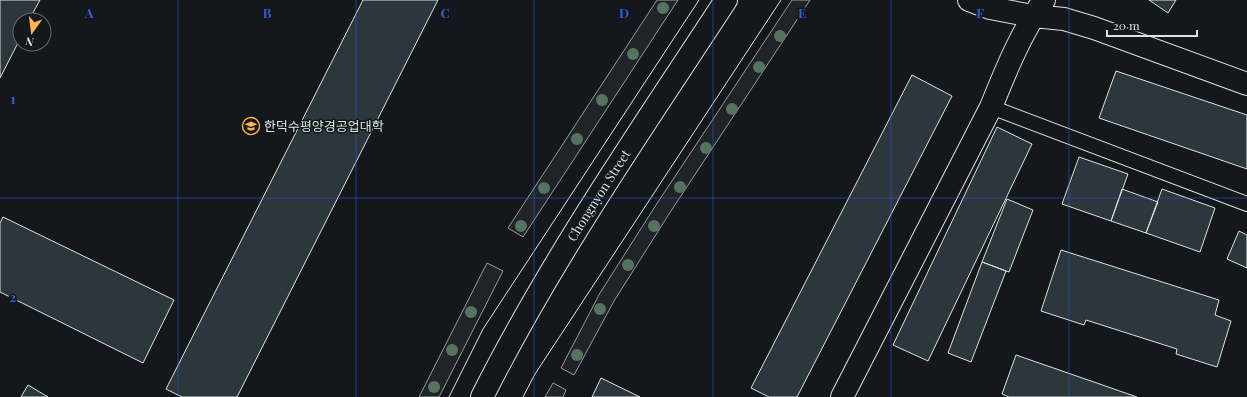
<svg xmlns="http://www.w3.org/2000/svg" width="1247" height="397" font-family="'Playfair Display','Noto Sans KR',serif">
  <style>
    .grass { fill: #202428; stroke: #939e99 }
    .building { fill: #2c363c; stroke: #d8e6dc }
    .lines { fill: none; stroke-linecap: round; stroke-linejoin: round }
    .lane-casing { stroke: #d8e6dc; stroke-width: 16 }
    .street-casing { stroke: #d8e6dc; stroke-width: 24 }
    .primary-casing { stroke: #d8e6dc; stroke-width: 24 }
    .lane { stroke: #14181c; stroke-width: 14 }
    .street { stroke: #14181c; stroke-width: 22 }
    .primary { stroke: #14181c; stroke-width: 22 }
    .tram { stroke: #d8e6dc; stroke-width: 1 }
    .tree { fill: #55745f }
    .grid { fill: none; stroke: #305dd8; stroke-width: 1; stroke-opacity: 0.55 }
    .labels { text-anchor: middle; stroke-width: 3; stroke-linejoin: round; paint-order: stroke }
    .poi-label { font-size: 13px; fill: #d8e6dc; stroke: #14181c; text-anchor: start }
    .street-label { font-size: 13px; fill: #d8e6dc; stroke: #14181c }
    .grid-label { font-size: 13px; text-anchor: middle; font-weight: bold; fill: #305dd8; stroke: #14181c; stroke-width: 3; stroke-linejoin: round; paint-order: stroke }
  </style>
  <rect width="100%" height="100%" fill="#14181c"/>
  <path class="grass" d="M657 0H678L523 237 508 228Z
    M792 0H810L669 214 614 301 574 375 561 368 600 293 656 205Z
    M487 263 503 271 439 397H419Z
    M553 383 566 390 563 397H545Z"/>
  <path class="building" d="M0 0H40L29 20H20V39L0 78Z
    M363 0H438L237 397H182L166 389Z
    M1149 0H1176L1168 13Z
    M1116 71 1247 115V169L1099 118Z
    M912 75 952 96 797 397H769L751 388Z
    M997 127 1032 144 928 361 893 345Z
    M1079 157 1128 174 1111 221 1062 204Z
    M1122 189 1158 202 1146 233 1111 221Z
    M1162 189 1215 208 1200 252 1146 233Z
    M1007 199 1033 210 1009 272 982 262Z
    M3 217 174 300 143 363 0 292V223Z
    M1239 231 1247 235V268L1227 259Z
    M1061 250 1219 300 1215 315 1231 321 1217 367 1176 354 1177 349 1086 320 1084 325 1041 311Z
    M982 262 1006 271 971 362 948 353Z
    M1016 355 1137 397H1009L1002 394Z
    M601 378 640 397H592Z
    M28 385 48 397H21Z"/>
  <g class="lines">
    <g class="lane-casing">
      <path id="lane" d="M991 107 1247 204"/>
    </g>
    <g class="street-casing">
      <path id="street" d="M969 0 990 8 1033 16 1064 19 1094 28 1247 84
        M842 397 991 107C1006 70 1021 33 1044 0"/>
    </g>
    <g class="primary-casing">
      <g id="primary">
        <path id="s1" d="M482 397C552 258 641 130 726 0"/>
      </g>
    </g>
    <use href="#lane" class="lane"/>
    <use href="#street" class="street"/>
    <use href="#primary" class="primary"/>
    <path class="tram" d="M449 397 483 329 699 0
      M523 397 535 374 781 0"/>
  </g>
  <g class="tree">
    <circle cx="663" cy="8" r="6"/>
    <circle cx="780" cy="36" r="6"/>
    <circle cx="633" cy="54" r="6"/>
    <circle cx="759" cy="67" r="6"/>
    <circle cx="602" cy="100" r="6"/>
    <circle cx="732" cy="109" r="6"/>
    <circle cx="577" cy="139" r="6"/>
    <circle cx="706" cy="148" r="6"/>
    <circle cx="680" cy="187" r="6"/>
    <circle cx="544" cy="188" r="6"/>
    <circle cx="521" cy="226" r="6"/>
    <circle cx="654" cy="226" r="6"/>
    <circle cx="628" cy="265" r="6"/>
    <circle cx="600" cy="309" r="6"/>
    <circle cx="471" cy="312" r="6"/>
    <circle cx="452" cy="350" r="6"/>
    <circle cx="577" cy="355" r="6"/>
    <circle cx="434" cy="387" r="6"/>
  </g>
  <path class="grid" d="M178 0V397M356 0V397M534 0V397M713 0V397M891 0V397M1069 0V397M0 198H1247"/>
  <defs>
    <g id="university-ring" transform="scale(0.9)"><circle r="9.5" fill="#14181c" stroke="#ffb74d" stroke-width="1.5"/><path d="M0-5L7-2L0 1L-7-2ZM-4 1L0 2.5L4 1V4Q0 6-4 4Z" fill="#ffb74d"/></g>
  </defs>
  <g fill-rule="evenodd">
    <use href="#university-ring" x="251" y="126"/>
  </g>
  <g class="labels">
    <g class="poi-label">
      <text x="264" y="131">한덕수평양경공업대학</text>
    </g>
    <g class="street-label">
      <text dy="5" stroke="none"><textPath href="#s1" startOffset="233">Chongnyon Street</textPath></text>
    </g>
  </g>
  <g class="grid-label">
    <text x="89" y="18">A</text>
    <text x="267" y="18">B</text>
    <text x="445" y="18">C</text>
    <text x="624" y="18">D</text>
    <text x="802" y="18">E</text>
    <text x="980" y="18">F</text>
    <text x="13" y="104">1</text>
    <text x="13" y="302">2</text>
  </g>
  <g transform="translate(32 32) rotate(194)"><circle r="19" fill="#14181c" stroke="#626a69"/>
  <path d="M0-3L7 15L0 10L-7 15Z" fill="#ffb74d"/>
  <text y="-6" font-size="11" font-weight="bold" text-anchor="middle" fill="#d8e6dc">N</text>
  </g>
  <path d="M1107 30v6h90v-6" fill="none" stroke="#d8e6dc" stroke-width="2"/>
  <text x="1113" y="30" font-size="12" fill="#d8e6dc" stroke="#14181c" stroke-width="3" paint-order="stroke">20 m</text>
</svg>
